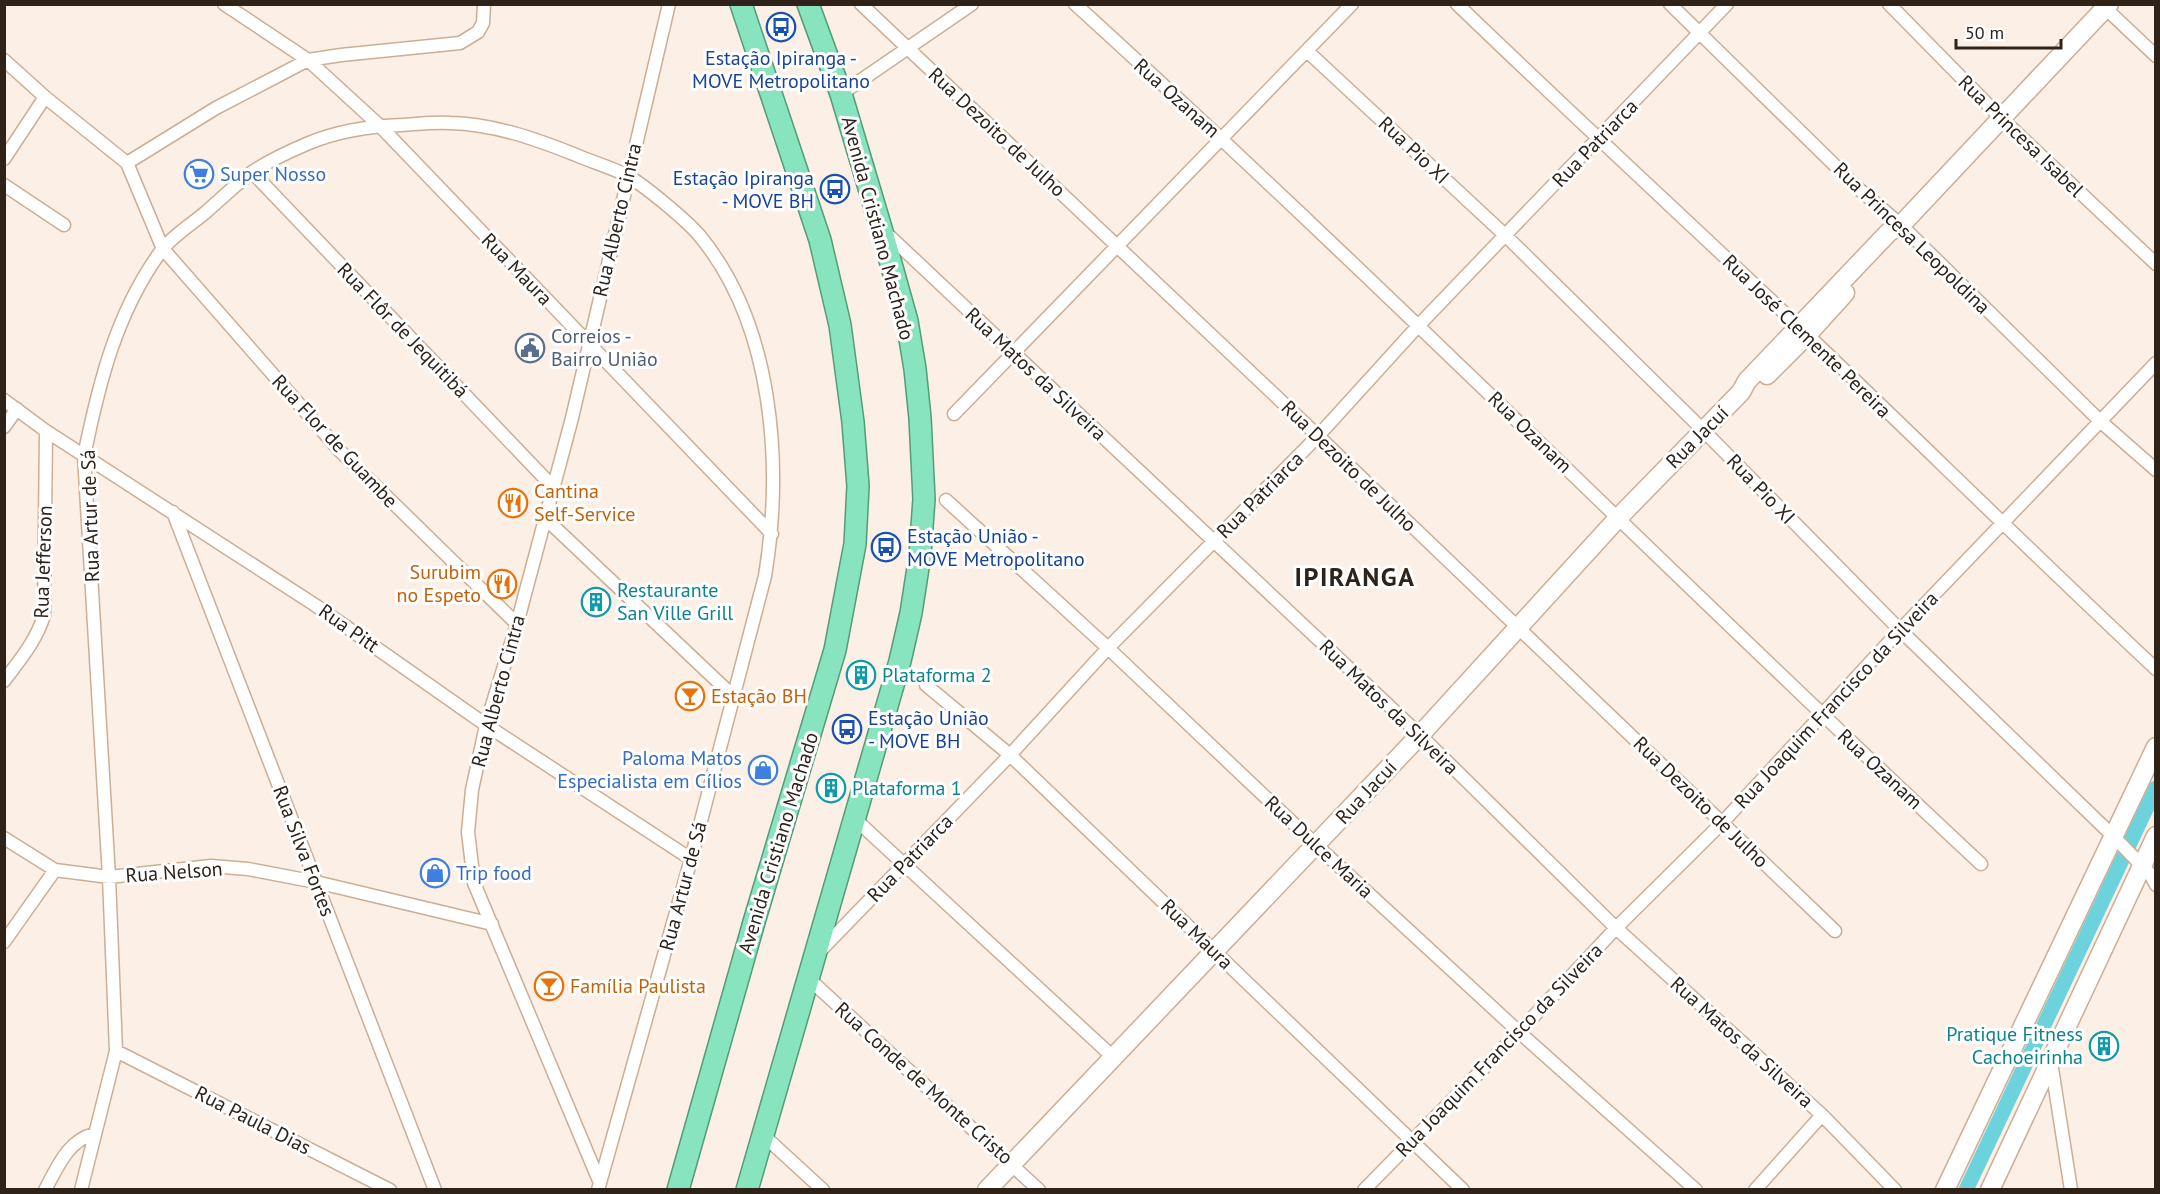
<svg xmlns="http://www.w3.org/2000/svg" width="2160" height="1194" font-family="'PT Sans',sans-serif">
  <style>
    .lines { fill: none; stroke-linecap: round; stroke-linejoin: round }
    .canal { stroke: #6cd2db; stroke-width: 15 }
    .minor-casing { stroke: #ccae95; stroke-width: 15 }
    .secondary-casing { stroke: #ccae95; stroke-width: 21 }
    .trunk-casing { stroke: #549c79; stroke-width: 24 }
    .minor { stroke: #fff; stroke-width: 12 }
    .secondary { stroke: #fff; stroke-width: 18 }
    .trunk { stroke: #87e4be; stroke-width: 21 }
    .labels { text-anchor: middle; stroke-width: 6; stroke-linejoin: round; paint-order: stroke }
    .transit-label { font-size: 20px; fill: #164399; stroke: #fff; text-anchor: start }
    .street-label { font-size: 20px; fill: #2e2219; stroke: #fff }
    .shop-label { font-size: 20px; fill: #366cbe; stroke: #fff; text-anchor: start }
    .service-label { font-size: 20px; fill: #4e5e75; stroke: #fff; text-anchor: start }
    .food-label { font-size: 20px; fill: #c56008; stroke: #fff; text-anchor: start }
    .culture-label { font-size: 20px; fill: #0d838f; stroke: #fff; text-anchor: start }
    .district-label { font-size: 26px; font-weight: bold; letter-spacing: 1.5px; fill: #2e2219; stroke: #fff }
  </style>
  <rect width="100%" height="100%" fill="#fcefe5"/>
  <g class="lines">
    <path class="canal" d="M1966 1190 2156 788"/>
    <g class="minor-casing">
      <path id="minor" d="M224 4 308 60 380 126 772 534
        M861 4 1318 436 1835 931
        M1075 4C1383 284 1676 580 1981 864
        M1457 4C1569 112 1683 217 1795 323 1916 438 2034 555 2156 669
        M1670 4 1860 190 1901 225 2100 421 2156 470
        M1889 4 2001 118 2156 264
        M2101 4 2156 56
        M1307 51 1506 236 1703 430 1900 630 2114 837 2150 874 2156 885
        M4 60 45 97 127 163 163 249 340 451 517 624
        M841 94 972 4
        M4 159 45 97
        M127 163 216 108 308 60 341 55 460 43 478 32 483 23 484 4
        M252 172 554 488
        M4 185 64 225
        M884 231 1420 735 1616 928 1822 1115 1895 1190
        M4 400 46 431 315 605 486 725 691 859
        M954 414 1352 4
        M4 427 17 409
        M946 500 1108 648 1316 845 1519 1032 1696 1190
        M173 512 435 1190
        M546 519 733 696
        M4 681C19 661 37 640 44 615L46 431
        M926 685 1010 755 1463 1190
        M855 819 1113 1057
        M4 838 55 870 109 877 211 866 248 869 316 882 492 924
        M4 942 55 870
        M821 950 1010 755 1108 648 1318 436 1418 326 1727 4
        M808 978 1039 1190
        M116 1051 390 1190
        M2051 1062 2071 1190
        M763 1135 823 1190
        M600 1183 474 883 468 832 472 790 486 725 517 624 572 418 669 4
        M45 1190C57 1168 68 1140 94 1134
        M81 1190 116 1051 109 877 84 456C99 383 116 313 161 251 172 236 192 224 206 212 221 199 235 185 251 173 268 161 290 151 309 143 338 131 371 126 402 125 418 124 434 122 450 123 494 124 536 139 576 155 592 162 610 167 626 175 643 184 686 220 699 235 774 325 783 466 765 576L691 859 598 1190
        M1364 1190 1519 1032 1616 928 1722 823 1900 630 2156 363
        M1755 1190 1822 1115"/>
    </g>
    <g class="secondary-casing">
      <path id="secondary" d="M1767 375 1807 335 1845 293
        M987 1190 1420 735 1619 517 1741 392 1747 381 1889 232 1901 225 2109 4
        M1945 1190 2156 747
        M1990 1190 2156 836"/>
    </g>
    <g class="trunk-casing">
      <path id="trunk" d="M678 1190 754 922 835 650 855 544 858 486 853 422 840 325 820 240 741 4
        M747 1190 900 661 911 613 920 555 924 499 920 418 915 369 907 321 881 228 841 94 808 4"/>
    </g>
    <use href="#minor" class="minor"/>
    <use href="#secondary" class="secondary"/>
    <use href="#trunk" class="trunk"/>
  </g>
  <defs>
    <g id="bus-ring" transform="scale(1.5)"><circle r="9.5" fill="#fff" stroke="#1a4fb4" stroke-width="1.5"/><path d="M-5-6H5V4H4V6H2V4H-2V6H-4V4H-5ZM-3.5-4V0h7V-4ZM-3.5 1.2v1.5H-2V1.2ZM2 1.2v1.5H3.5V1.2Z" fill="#1a4fb4"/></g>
    <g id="supermarket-ring" transform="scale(1.5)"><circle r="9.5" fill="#fff" stroke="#3f7fe0" stroke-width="1.5"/><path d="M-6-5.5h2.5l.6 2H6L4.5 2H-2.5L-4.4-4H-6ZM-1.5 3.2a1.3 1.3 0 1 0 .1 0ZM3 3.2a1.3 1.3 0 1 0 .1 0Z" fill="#3f7fe0"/></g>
    <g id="civic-ring" transform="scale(1.5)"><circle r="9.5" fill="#fff" stroke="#5c6f8a" stroke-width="1.5"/><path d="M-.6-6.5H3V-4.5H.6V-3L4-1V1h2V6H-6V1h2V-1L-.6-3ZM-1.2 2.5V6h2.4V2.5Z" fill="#5c6f8a"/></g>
    <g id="restaurant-ring" transform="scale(1.5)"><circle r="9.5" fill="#fff" stroke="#e8710a" stroke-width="1.5"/><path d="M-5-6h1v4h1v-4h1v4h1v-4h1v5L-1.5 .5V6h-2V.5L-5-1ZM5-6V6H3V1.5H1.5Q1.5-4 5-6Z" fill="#e8710a"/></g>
    <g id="building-ring" transform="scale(1.5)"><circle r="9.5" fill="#fff" stroke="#0f9aa8" stroke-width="1.5"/><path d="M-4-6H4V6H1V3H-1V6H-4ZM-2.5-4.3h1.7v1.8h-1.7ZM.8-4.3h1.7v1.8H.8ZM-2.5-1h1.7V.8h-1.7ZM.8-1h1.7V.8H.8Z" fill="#0f9aa8"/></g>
    <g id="bar-ring" transform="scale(1.5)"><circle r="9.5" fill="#fff" stroke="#e8710a" stroke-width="1.5"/><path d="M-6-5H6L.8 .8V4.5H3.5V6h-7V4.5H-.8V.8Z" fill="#e8710a"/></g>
    <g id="shop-ring" transform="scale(1.5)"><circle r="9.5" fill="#fff" stroke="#3f7fe0" stroke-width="1.5"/><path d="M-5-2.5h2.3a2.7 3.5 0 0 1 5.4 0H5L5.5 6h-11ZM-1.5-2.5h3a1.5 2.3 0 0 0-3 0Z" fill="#3f7fe0"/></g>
  </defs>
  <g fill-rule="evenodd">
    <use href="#bus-ring" x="781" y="27"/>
    <use href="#supermarket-ring" x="199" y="174"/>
    <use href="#bus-ring" x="835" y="189"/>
    <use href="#civic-ring" x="530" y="348"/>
    <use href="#restaurant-ring" x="513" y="503"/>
    <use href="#bus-ring" x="886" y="547"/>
    <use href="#restaurant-ring" x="502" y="584"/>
    <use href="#building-ring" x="596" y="602"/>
    <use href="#building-ring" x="861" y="675"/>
    <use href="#bar-ring" x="690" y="696"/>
    <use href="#bus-ring" x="847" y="729"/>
    <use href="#shop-ring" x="763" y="770"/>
    <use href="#building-ring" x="831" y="788"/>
    <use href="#shop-ring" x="435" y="873"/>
    <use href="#bar-ring" x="549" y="986"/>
    <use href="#building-ring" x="2104" y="1046"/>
  </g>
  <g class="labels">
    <g class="transit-label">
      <text x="781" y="65" text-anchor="middle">Estação Ipiranga -<tspan x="781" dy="23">MOVE Metropolitano</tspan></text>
      <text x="814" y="185" text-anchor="end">Estação Ipiranga<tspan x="814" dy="23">- MOVE BH</tspan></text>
      <text x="907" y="543">Estação União -<tspan x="907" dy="23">MOVE Metropolitano</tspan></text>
      <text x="868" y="725">Estação União<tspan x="868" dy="23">- MOVE BH</tspan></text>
    </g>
    <g class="street-label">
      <text transform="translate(1177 98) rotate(42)" y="7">Rua Ozanam</text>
      <text transform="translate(997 132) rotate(43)" y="7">Rua Dezoito de Julho</text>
      <text transform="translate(2021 136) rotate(44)" y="7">Rua Princesa Isabel</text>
      <text transform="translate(1595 143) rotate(-46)" y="7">Rua Patriarca</text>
      <text transform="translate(1414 150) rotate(43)" y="7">Rua Pio XI</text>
      <text transform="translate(617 220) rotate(-77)" y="7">Rua Alberto Cintra</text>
      <text transform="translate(878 228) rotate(75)" y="7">Avenida Cristiano Machado</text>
      <text transform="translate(1912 238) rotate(44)" y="7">Rua Princesa Leopoldina</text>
      <text transform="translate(517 269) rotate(46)" y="7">Rua Maura</text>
      <text transform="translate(403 330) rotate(46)" y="7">Rua Flôr de Jequitibá</text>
      <text transform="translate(1807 336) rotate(44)" y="7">Rua José Clemente Pereira</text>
      <text transform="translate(1036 374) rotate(43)" y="7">Rua Matos da Silveira</text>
      <text transform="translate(1530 432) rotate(44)" y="7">Rua Ozanam</text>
      <text transform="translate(1697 437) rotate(-45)" y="7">Rua Jacuí</text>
      <text transform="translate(335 441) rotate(47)" y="7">Rua Flor de Guambe</text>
      <text transform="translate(1349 466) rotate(44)" y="7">Rua Dezoito de Julho</text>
      <text transform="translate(1761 489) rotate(46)" y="7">Rua Pio XI</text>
      <text transform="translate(1260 495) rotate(-45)" y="7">Rua Patriarca</text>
      <text transform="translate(90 516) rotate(-92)" y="7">Rua Artur de Sá</text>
      <text transform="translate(43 562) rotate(-88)" y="7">Rua Jefferson</text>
      <text transform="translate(349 628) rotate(35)" y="7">Rua Pitt</text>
      <text transform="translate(498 691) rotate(-75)" y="7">Rua Alberto Cintra</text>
      <text transform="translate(1836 700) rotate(-47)" y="7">Rua Joaquim Francisco da Silveira</text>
      <text transform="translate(1389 707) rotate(44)" y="7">Rua Matos da Silveira</text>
      <text transform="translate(1880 769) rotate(43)" y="7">Rua Ozanam</text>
      <text transform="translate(1366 792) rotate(-47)" y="7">Rua Jacuí</text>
      <text transform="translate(1701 802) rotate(44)" y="7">Rua Dezoito de Julho</text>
      <text transform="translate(778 843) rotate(-73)" y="7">Avenida Cristiano Machado</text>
      <text transform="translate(1319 847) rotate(43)" y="7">Rua Dulce Maria</text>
      <text transform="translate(304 851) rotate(69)" y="7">Rua Silva Fortes</text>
      <text transform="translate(910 858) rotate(-46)" y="7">Rua Patriarca</text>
      <text transform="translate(174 872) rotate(-4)" y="7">Rua Nelson</text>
      <text transform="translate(683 886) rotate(-75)" y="7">Rua Artur de Sá</text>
      <text transform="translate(1197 934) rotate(44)" y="7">Rua Maura</text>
      <text transform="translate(1742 1042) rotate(42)" y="7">Rua Matos da Silveira</text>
      <text transform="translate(1499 1050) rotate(-46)" y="7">Rua Joaquim Francisco da Silveira</text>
      <text transform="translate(924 1083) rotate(42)" y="7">Rua Conde de Monte Cristo</text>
      <text transform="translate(253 1120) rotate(27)" y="7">Rua Paula Dias</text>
    </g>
    <g class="shop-label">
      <text x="220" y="181">Super Nosso</text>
      <text x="742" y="765" text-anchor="end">Paloma Matos<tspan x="742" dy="23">Especialista em Cílios</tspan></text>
      <text x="456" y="880">Trip food</text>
    </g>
    <g class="service-label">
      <text x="551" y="343">Correios -<tspan x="551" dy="23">Bairro União</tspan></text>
    </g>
    <g class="food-label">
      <text x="534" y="498">Cantina<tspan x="534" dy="23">Self-Service</tspan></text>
      <text x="481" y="579" text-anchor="end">Surubim<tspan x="481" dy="23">no Espeto</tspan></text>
      <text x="711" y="703">Estação BH</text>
      <text x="570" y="993">Família Paulista</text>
    </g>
    <g class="culture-label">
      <text x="617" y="597">Restaurante<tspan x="617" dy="23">San Ville Grill</tspan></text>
      <text x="882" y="682">Plataforma 2</text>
      <text x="852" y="795">Plataforma 1</text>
      <text x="2083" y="1041" text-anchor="end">Pratique Fitness<tspan x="2083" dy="23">Cachoeirinha</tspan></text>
    </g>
    <g class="district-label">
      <text x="1355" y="586">IPIRANGA</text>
    </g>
  </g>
  <rect width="2160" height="1194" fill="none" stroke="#2e2219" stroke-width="12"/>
  <path d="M1956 39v9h105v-9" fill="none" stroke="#2e2219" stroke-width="3"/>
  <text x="1965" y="39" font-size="18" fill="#2e2219" stroke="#ffffff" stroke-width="4.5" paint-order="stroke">50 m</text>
</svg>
